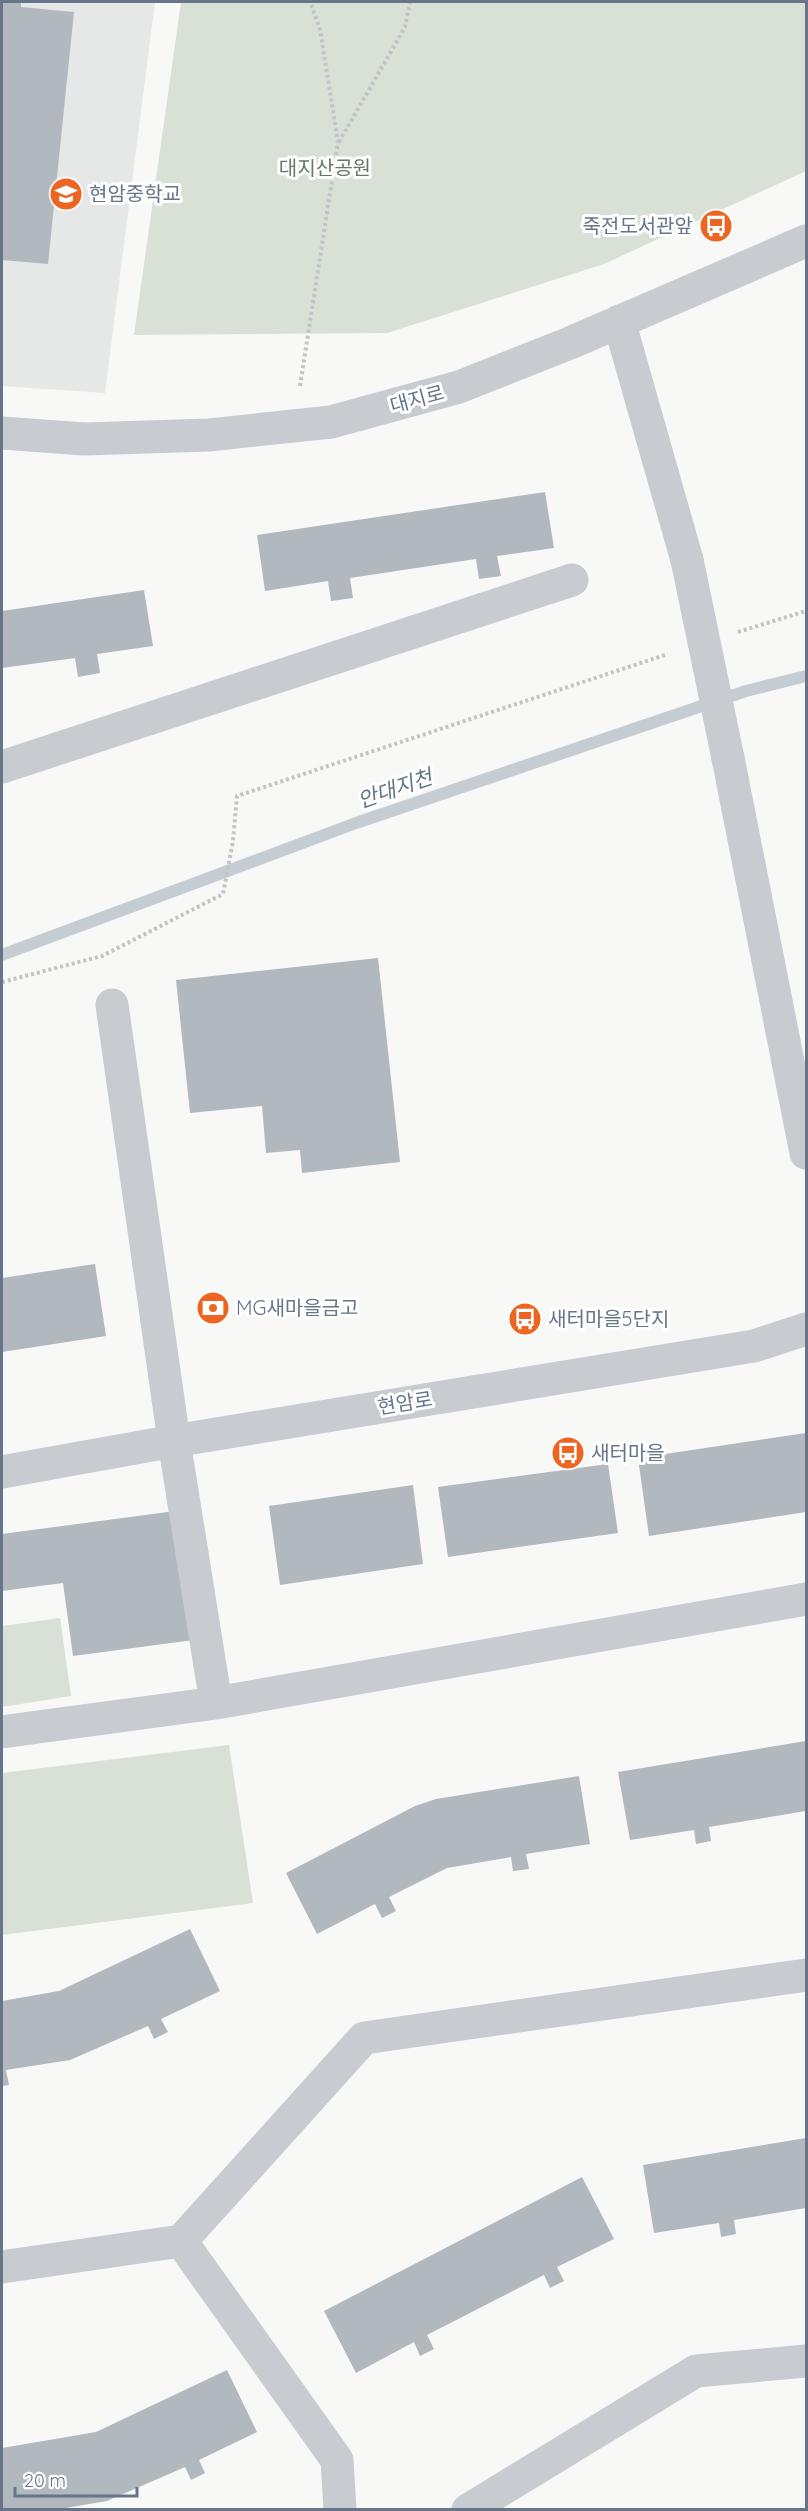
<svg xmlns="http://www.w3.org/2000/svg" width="808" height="2511" font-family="Quicksand,'Noto Sans KR',sans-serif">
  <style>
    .built { fill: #e6e7e7 }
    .green { fill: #d9e1d6 }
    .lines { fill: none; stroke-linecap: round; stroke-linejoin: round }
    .stream { stroke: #c5cdd3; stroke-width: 12 }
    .building { fill: #b1b8be }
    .path { stroke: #c2c3c6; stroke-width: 4; stroke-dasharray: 3 3; stroke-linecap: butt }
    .minor { stroke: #c8cbcf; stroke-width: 33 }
    .minor-bridge { stroke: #c8cbcf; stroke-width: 33 }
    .labels { text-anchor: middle; stroke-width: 6; stroke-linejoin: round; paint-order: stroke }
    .park-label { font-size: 20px; fill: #637a61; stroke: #fff }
    .poi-label { font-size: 20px; fill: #667588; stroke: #fff; text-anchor: start }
    .street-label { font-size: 20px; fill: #667588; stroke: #fff }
    .water-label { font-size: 21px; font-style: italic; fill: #627783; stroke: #fff }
  </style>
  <rect width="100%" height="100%" fill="#f8f8f6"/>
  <path class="built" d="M2 2H155L105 393 2 386Z"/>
  <path class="green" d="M181 2H806V171L604 264 387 333 134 335Z
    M60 1618 71 1696 2 1707V1626Z
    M229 1745 253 1903 2 1935V1773Z"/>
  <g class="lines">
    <path class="stream" d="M2 955 356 823 746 691 806 676"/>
  </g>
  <path class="building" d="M2 2H21V7L74 12 48 264 2 260Z
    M545 492 554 548 497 556 501 576 479 579 476 559 350 578 353 598 331 601 328 581 265 591 257 535Z
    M144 590 153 646 97 654 100 673 78 677 75 658 2 668V611Z
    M378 958 400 1162 302 1173 300 1150 266 1153 262 1106 190 1113 176 980Z
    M95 1264 106 1336 2 1352V1278Z
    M806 1433V1512L649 1536 638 1458Z
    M608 1464 618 1533 448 1557 438 1487Z
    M413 1485 423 1564 280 1585 269 1506Z
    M183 1510 201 1639 73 1656 63 1583 2 1591V1534Z
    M806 1741V1811L709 1827 711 1841 696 1844 694 1830 630 1840 618 1772Z
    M579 1776 590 1844 526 1854 529 1869 513 1871 511 1857 447 1868 389 1897 396 1911 382 1918 375 1904 317 1934 286 1873 415 1806 436 1799Z
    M190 1929 220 1991 161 2019 168 2032 154 2039 148 2026 70 2060 6 2070 9 2085 2 2086V2001L59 1991Z
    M806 2138V2208L734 2220 736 2234 721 2237 719 2223 654 2233 643 2165Z
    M582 2177 614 2239 557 2267 564 2281 550 2288 544 2275 427 2335 434 2349 420 2356 414 2342 356 2373 324 2311Z
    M227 2370 257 2432 199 2460 205 2473 191 2480 185 2467 107 2501 54 2510H2V2448L96 2432Z"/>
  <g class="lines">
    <path class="path" d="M339 142 405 27 410 2
      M300 386 338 142 320 29 310 2
      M738 632 806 611
      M2 982 102 956 223 894 233 841 237 796 668 654"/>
    <path class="minor" d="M619 321 687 560
      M2 433 84 439 209 435 331 422 459 387 570 343 806 241
      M728 758 806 1153
      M2 767 572 580
      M112 1005 174 1441 216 1703
      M2 1472 174 1441 754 1346 806 1329
      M2 1732 216 1703 806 1599
      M181 2241 364 2038 806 1975
      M2 2267 181 2241 337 2460 340 2510
      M468 2510 696 2371 806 2361"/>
    <path class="minor-bridge" d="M687 560 728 758"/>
  </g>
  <defs>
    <g id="school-disc" transform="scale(1.725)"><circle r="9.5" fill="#ed6621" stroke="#fff"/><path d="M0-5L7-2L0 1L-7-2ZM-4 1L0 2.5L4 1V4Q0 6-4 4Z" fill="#fff"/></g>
    <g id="bus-disc" transform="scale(1.725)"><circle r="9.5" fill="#ed6621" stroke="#fff"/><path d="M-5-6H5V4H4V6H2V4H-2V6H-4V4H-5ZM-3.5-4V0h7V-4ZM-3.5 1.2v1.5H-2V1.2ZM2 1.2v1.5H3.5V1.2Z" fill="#fff"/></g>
    <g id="bank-disc" transform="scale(1.725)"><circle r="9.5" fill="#ed6621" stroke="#fff"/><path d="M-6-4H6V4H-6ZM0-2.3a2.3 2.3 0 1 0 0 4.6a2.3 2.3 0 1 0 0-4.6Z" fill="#fff"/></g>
  </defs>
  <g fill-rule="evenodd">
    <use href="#school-disc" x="66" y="194"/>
    <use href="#bus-disc" x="716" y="226"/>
    <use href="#bank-disc" x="213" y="1308"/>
    <use href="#bus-disc" x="525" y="1319"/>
    <use href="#bus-disc" x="568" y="1453"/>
  </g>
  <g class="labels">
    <g class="park-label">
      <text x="325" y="175">대지산공원</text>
    </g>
    <g class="poi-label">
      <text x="89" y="201">현암중학교</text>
      <text x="693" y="233" text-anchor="end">죽전도서관앞</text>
      <text x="236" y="1315">MG새마을금고</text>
      <text x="548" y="1326">새터마을5단지</text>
      <text x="591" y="1460">새터마을</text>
    </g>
    <g class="street-label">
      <text transform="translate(417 399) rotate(-15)" y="7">대지로</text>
      <text transform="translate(405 1403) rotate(-9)" y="7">현암로</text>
    </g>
    <g class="water-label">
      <text transform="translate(395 789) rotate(-19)" y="7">안대지천</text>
    </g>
  </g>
  <rect width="808" height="2511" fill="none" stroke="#667588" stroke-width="6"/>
  <path d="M15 2487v9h122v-9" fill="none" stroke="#667588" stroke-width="3"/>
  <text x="24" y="2487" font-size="18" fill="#667588" stroke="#ffffff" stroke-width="4.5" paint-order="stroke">20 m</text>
</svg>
